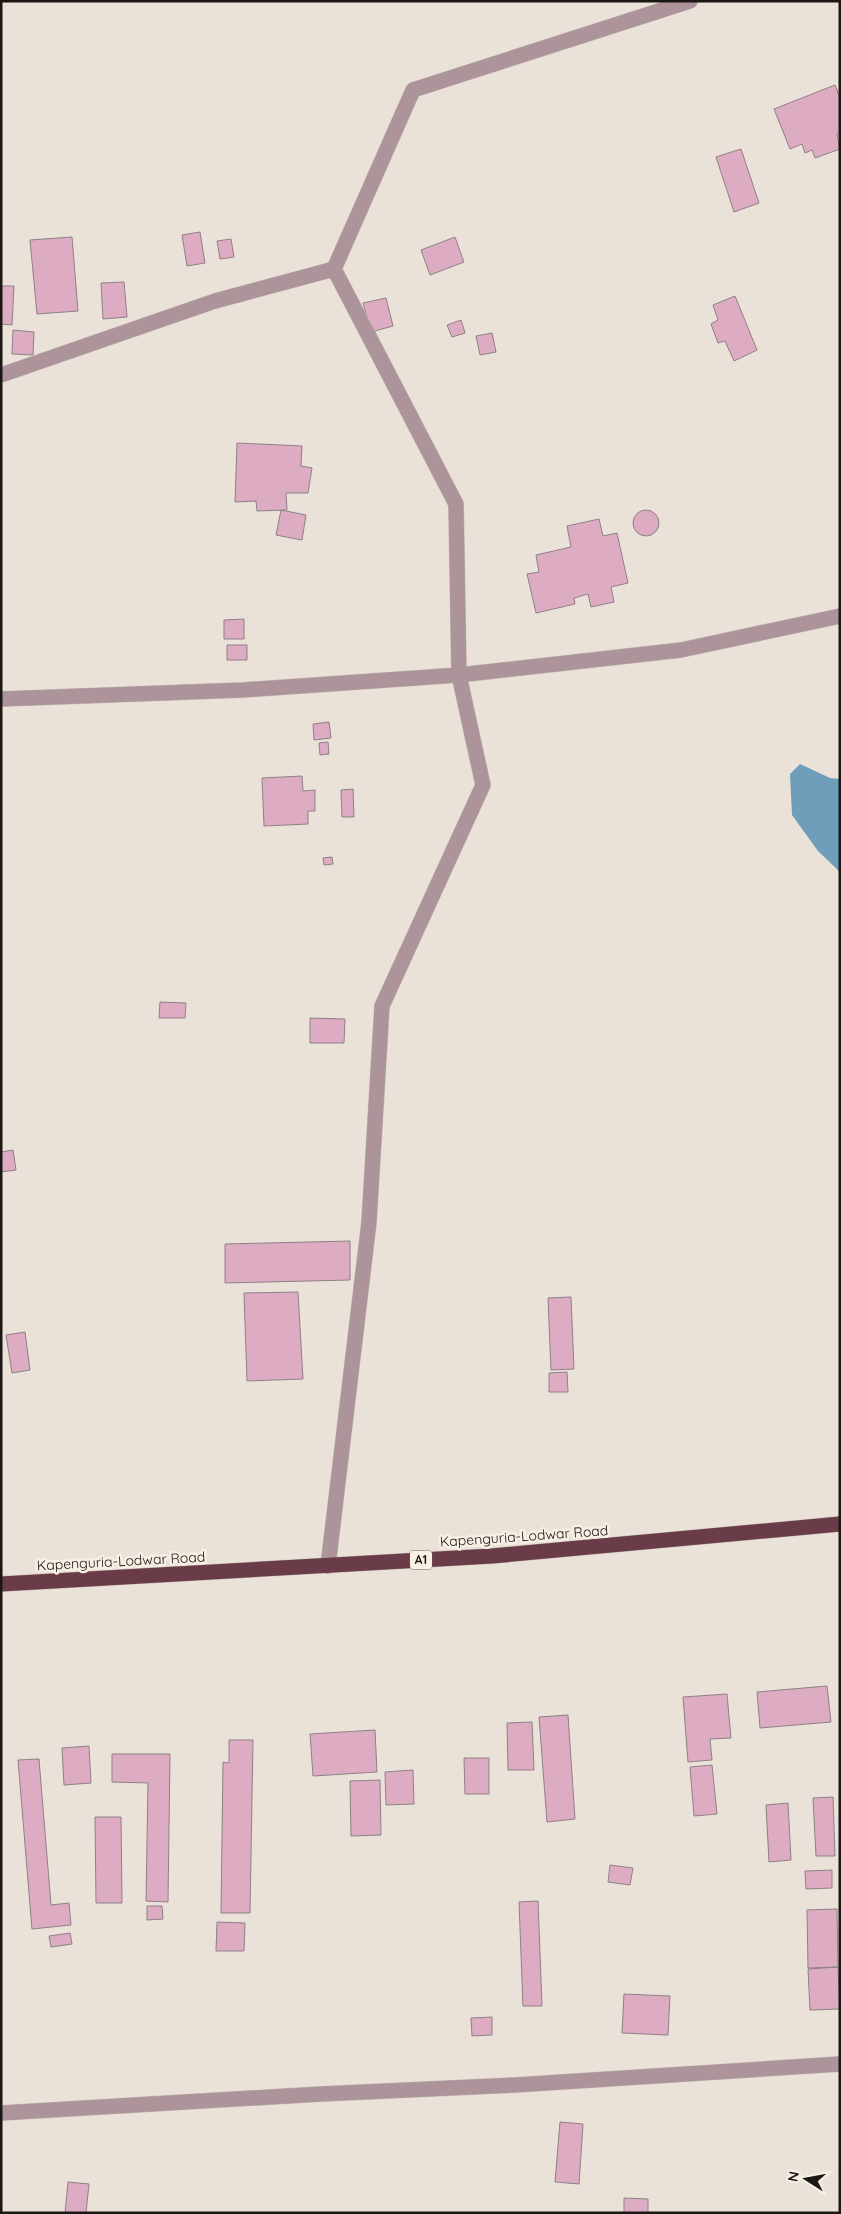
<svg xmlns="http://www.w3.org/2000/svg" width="841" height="2214" font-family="Quicksand,sans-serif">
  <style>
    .water { fill: #6f9eba }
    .building { fill: #deacc2; stroke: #8d8186 }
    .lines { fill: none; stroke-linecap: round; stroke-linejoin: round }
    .street-casing { stroke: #c5bdb5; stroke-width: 16 }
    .highway-casing { stroke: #c5bdb5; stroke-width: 16 }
    .street { stroke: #ac949a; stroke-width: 15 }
    .highway { stroke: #6a3c48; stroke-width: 15 }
    .labels { text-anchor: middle; stroke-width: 5; stroke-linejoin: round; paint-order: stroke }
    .shield { fill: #f8efe5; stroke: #5d5853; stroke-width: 1 }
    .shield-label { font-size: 12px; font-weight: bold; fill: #1a1714 }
    .street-label { font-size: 14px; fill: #1a1714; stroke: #f8efe5 }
  </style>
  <rect width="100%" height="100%" fill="#eae1d8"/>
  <path class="water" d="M800 764 830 778 840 779V872L818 851 792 815 790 774Z"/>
  <path class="building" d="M835 85 840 98V133L837 134 840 149 815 158 812 150 805 153 802 144 790 149 774 109Z
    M741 149 759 203 734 212 716 157Z
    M200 232 205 263 187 266 182 235Z
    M72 237 78 311 37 314 30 240Z
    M455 237 464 262 430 275 421 250Z
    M231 239 234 257 220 259 217 241Z
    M124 282 127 317 103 319 101 283Z
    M1 286H14L12 325 1 324Z
    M735 296 757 350 734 361 725 341 718 343 711 324 718 320 713 305Z
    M386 298 393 326 371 332 363 303Z
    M461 320 465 333 452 337 447 325Z
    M13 330 34 332 33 355 12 354Z
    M492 333 496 352 480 355 476 336Z
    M237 443 302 446 301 466 312 468 308 493H286L287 510 257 511 256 501 235 502Z
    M281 510 306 515 302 540 276 535Z
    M633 523a13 13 0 1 1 26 0a13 13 0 1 1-26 0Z
    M599 519 603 536 617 533 628 583 611 587 614 602 591 607 588 594 574 598 575 604 536 613 527 574 539 572 536 555 571 547 567 526Z
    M244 619V639H224V620Z
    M227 645H247V660H227Z
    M329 722 331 738 314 740 313 724Z
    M328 742 329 754 320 755 319 743Z
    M302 776 303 791 315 790V811H308V824L264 826 262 778Z
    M353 789 354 817H342L341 790Z
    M332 857 333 864 324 865 323 858Z
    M160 1002 186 1003 185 1018H159Z
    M310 1018 345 1019 344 1043H310Z
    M13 1150 16 1170 1 1172V1152Z
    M350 1241V1280L225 1283V1244Z
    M298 1292 303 1379 247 1381 244 1293Z
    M571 1297 574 1369 551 1370 548 1298Z
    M25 1332 30 1370 12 1373 6 1335Z
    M567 1372 568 1392H549V1373Z
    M827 1686 831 1722 760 1728 757 1692Z
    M727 1694 731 1738 710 1739 712 1760 688 1762 683 1697Z
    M568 1715 575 1819 547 1822 539 1717Z
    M532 1722 534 1770H508L507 1723Z
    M375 1730 377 1772 313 1776 310 1734Z
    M229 1740H253L250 1913H221L223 1762 229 1763Z
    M89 1746 91 1783 64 1785 62 1748Z
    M112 1754H170L168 1902 146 1901 148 1783 112 1782Z
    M464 1758H489V1794H465Z
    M39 1759 51 1905 69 1903 71 1925 32 1929 18 1760Z
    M712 1765 717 1814 694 1816 690 1767Z
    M413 1770 414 1804 386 1805 385 1772Z
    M380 1780 381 1835 351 1836 350 1781Z
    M833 1797 835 1856H816L813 1798Z
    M788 1803 791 1860 769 1862 766 1805Z
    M95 1817H121L122 1903H96Z
    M610 1865 633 1868 630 1885 608 1882Z
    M832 1870V1888L806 1889 805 1871Z
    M538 1901 542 2006H523L519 1902Z
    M147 1906H162L163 1919 147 1920Z
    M837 1909 838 1967 808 1968 807 1910Z
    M217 1922 245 1923 244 1951H216Z
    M70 1933 72 1944 51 1947 49 1936Z
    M838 1967 840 2009 810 2010 808 1969Z
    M624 1994 670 1996 668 2035 622 2033Z
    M492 2017V2035L472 2036 471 2018Z
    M560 2122 583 2124 579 2184 555 2182Z
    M68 2182 89 2184 86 2213H65Z
    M624 2198 648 2199V2213H624Z"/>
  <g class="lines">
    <g class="street-casing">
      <path id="street" d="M334 269 413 90 690 1
        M1 375 215 301 334 269
        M1 699 243 690 459 675 681 650 840 616
        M328 1566 369 1222 382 1006 483 785 459 675 456 504 334 269
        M1 2113 321 2094 515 2085 840 2064"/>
    </g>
    <g class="highway-casing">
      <path id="highway" d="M1 1584 492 1556 840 1524"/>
    </g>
    <use href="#street" class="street"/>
    <use href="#highway" class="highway"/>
  </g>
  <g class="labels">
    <rect class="shield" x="410" y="1550.5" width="22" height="19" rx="4"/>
    <g class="shield-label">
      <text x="421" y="1564">A1</text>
    </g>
    <g class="street-label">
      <text transform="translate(524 1536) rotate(-4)" y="5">Kapenguria-Lodwar Road</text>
      <text transform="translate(121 1561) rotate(-3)" y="5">Kapenguria-Lodwar Road</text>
    </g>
  </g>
  <rect width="841" height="2214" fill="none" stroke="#1a1714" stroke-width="5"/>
  <g transform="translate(806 2179) rotate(281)" stroke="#f8efe5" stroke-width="4" paint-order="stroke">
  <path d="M0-4L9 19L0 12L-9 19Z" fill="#1a1714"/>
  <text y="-8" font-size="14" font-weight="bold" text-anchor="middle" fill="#1a1714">N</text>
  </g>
</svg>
